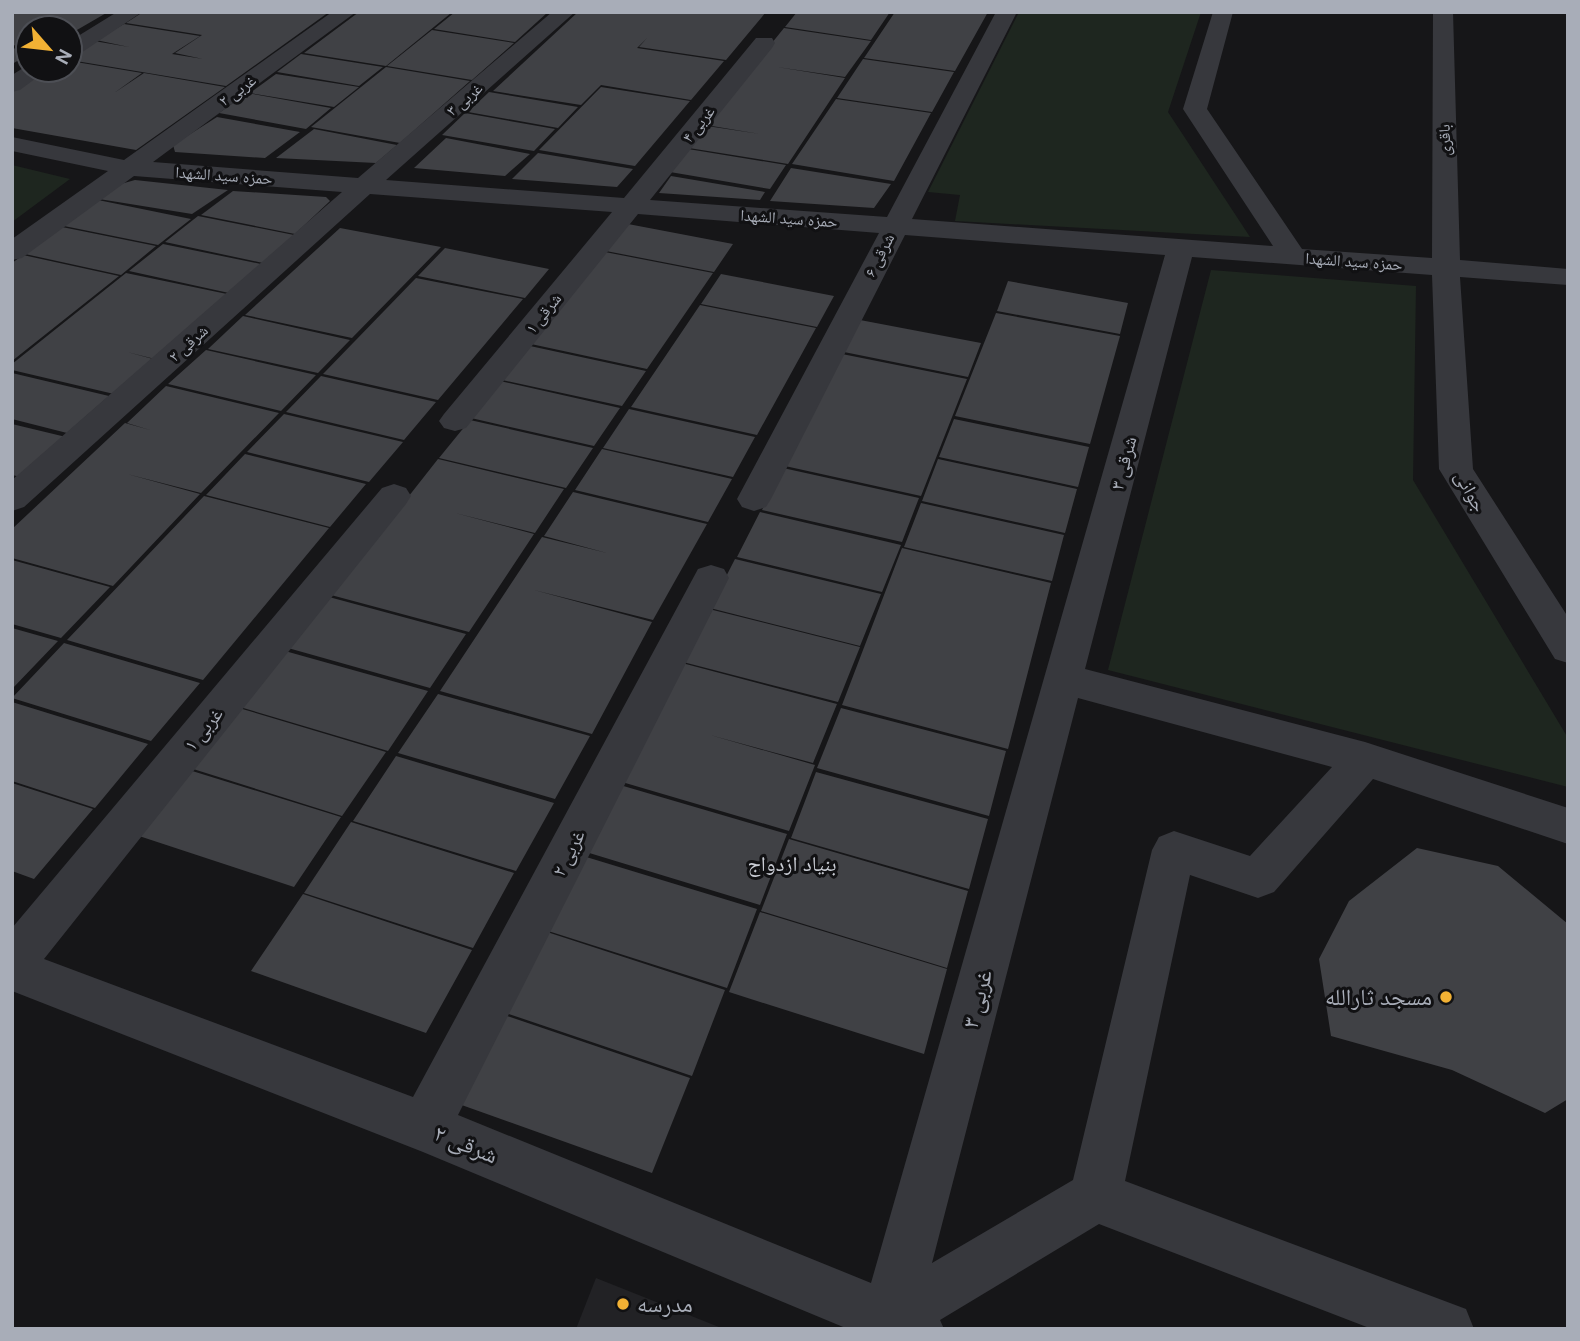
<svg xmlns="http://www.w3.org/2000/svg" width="1580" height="1341" font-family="'DM Sans','Noto Naskh Arabic',sans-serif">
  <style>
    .built { fill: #222225 }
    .green { fill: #1e261f }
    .building { fill: #404145 }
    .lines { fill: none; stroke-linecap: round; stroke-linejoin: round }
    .minor { fill: #37383d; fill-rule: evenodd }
    .poi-dot { fill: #f2b134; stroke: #111113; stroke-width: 2.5 }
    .labels { text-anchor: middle; stroke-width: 6; stroke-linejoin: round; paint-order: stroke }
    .far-street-label { font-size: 16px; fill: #a8adb8; stroke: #111113 }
    .street-label { font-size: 19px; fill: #a8adb8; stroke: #111113 }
    .neighbourhood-label { font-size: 21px; fill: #c9ccd4; stroke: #111113 }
    .near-poi-label { font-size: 23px; fill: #a8adb8; stroke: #111113; text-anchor: end }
    .near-street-label { font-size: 23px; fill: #a8adb8; stroke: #111113 }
  </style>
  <rect width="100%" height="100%" fill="#161618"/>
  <path class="built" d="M596 1278 724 1329H576Z"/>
  <path class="green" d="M1019 12H1201L1168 112 1250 237 955 221 960 195 928 192Z
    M12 165 70 179 12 222Z
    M1211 270 1416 286 1413 480 1568 738V787L1108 670Z"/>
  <path class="building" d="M14 12H108L70 34V28H28V47L12 45V13Z
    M143 12H329L226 86 70 60V56L94 41 129 47 96 40 124 24 200 36 172 54 203 59 175 53 202 35 126 23Z
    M359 12H444L451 13 386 66 304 53Z
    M548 12 515 42 434 29 455 12Z
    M578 12 672 13 766 12 726 60 639 47 647 38 637 48 724 61 691 100 601 85 581 105 493 91Z
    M797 12H890L871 40 785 27Z
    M895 12 945 13 988 12 955 71 864 58Z
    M784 28 871 41 845 77 777 67 845 78 788 164 689 148 707 126 760 134 706 125Z
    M432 30 514 43 472 80 387 66Z
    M12 48 28 51V55L12 64Z
    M301 54 383 67 359 86 277 72Z
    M863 59 954 72 932 112 837 98Z
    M70 61 142 73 114 93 144 73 225 87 136 150 12 128V91L47 70H70Z
    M386 67 470 81 400 143 311 127Z
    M276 74 359 87 334 107 250 93Z
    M601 87 690 101 635 166 539 150Z
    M489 92 578 107 558 128 468 112Z
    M247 93 331 108 306 129 219 113Z
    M836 99 931 113 894 181 792 164Z
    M465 113 555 129 534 151 442 135Z
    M217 117 300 132 265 158 175 152 173 145Z
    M314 129 397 145 376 163 276 158Z
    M446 138 530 154 505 176 414 168Z
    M688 149 786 165 770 189 670 172Z
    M538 153 633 169 617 187 512 179Z
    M791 168 891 184 874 208 770 201Z
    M671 176 765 192 760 200 659 193Z
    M135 180 228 190 192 214 99 199 117 185Z
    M233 191 326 197 330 201 295 234 201 215Z
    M98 200 191 219 158 245 64 226Z
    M198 216 294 235 263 263 165 242Z
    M628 224 733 244 714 272 606 251Z
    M62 227 156 246 121 275 25 254Z
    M340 228 441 247 352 338 245 315Z
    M163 244 261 264 229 293 129 271Z
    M445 248 549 269 525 298 418 276Z
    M605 252 713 273 647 369 531 344Z
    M23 255 119 276 12 361V263Z
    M126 273 227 294 155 359 127 352 153 359 114 394 12 370V364Z
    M721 274 834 296 817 327 701 304Z
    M416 278 523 299 438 400 323 374Z
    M1008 281 1128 303 1120 334 997 311Z
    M700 305 816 328 757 435 631 407Z
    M996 313 1120 336 1090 444 955 416Z
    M243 316 350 340 318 373 208 349Z
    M860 320 981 343 968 377 844 352Z
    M530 346 646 371 622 406 502 380Z
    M206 350 316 375 281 411 168 384Z
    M842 354 967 379 921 496 785 466Z
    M12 373 109 396 67 433 12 419Z
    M321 376 436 402 404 440 286 412Z
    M500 381 620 408 594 446 471 418Z
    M166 386 279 413 201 493 127 474 200 494 113 586 12 558V529L125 423 150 430 127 423Z
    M629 409 755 437 733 477 603 448Z
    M284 414 403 442 369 482 247 452Z
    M954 419 1089 447 1078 487 939 457Z
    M470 420 593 448 566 488 439 458Z
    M12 424 66 437 21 477 12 475Z
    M602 449 732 479 708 522 575 490Z
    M245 454 366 484 330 527 206 495Z
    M438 459 564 489 535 533 455 513 534 534 469 632 331 595Z
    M938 459 1077 489 1065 533 922 501Z
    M783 468 919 498 902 542 762 510Z
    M573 492 707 524 653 620 534 590 652 622 592 734 440 691 542 537 607 553 544 536Z
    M204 496 329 528 203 680 67 640Z
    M921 503 1064 535 1052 581 904 547Z
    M760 512 901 545 882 592 737 557Z
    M902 548 1051 583 1008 749 842 705Z
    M735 559 881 594 860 646 710 608Z
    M12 560 110 587 61 638 12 624Z
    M329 597 466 634 430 688 288 648Z
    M709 609 860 647 838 702 683 662Z
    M12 628 58 641 12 689Z
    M64 643 200 683 151 741 12 698Z
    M285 651 428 691 388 751 240 707Z
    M682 663 837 704 813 763 710 735 815 765 789 831 622 782Z
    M438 694 590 736 555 799 398 753Z
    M12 702 148 744 95 808 12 781Z
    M239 708 386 752 342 816 190 768Z
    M841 708 1006 751 989 816 817 768Z
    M396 756 554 803 516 871 353 821Z
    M189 770 341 817 294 887 136 835Z
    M816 772 988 819 969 889 791 838Z
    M12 783 93 809 34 879 12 871Z
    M620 785 787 834 760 905 586 852Z
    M351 822 514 873 473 948 304 893Z
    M789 839 968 891 947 968 761 911Z
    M1417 848 1498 866 1568 924V1099L1545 1113 1452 1070 1331 1036 1319 959 1349 901Z
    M583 856 757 909 727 988 545 930Z
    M303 894 472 950 426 1033 251 971Z
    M760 912 947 969 924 1054 729 992Z
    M544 931 725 990 692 1076 503 1012Z
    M501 1014 690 1078 652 1173 456 1103Z"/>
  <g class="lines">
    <path class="minor" d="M117 12H142L78 55 70 57V41Z
      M332 12H356L153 162 358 178 552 12H575L386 180 624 198 756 38H772L775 43 772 48 650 200 887 217 996 12H1017L912 219 1273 246 1183 109 1213 12H1233L1207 109 1302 249 1432 258 1433 12H1453L1460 260 1568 269V285L1460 277 1473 469 1568 617V663L1555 659 1439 469 1432 275 1192 257 1085 669 1365 742 1568 808V844L1373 779 1274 892 1258 898 1190 875 1125 1181 1466 1309 1474 1329H1372L1099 1224 940 1320 944 1329H848L423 1152 12 991V928L382 488 394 484 406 488 411 496 406 504 44 959 413 1097 698 569 711 565 724 569 729 578 458 1115 871 1283 1165 255 905 235 771 499 766 507 754 511 742 507 737 499 879 233 638 214 466 428 455 431 444 428 439 421 444 414 612 212 370 194 24 507 12 511V480L342 192 134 176 22 258 12 260V239L108 171 12 151V137L124 160ZM1078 698 1332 767 1250 856 1174 831 1159 837 1152 850 1073 1180 932 1263Z
      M28 65V70H47L20 90 12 92V75Z"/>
  </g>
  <g class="poi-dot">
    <circle cx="1446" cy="997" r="7"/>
    <circle cx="623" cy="1304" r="7"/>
  </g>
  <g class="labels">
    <g class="far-street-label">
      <text transform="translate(237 90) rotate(-36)" y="6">۲ غربی</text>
      <text transform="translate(464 99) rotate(-41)" y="6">۳ غربی</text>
      <text transform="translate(698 124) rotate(-51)" y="6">۴ غربی</text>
      <text transform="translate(1444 140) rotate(-91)" y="6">باقری</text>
      <text transform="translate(224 175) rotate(4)" y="6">حمزه سید الشهدا</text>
      <text transform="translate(789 218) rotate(4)" y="6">حمزه سید الشهدا</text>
      <text transform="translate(879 255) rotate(-63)" y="6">۶ شرقی</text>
      <text transform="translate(1354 261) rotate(4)" y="6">حمزه سید الشهدا</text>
      <text transform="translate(543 313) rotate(-51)" y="6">۱ شرقی</text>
      <text transform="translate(188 343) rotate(-42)" y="6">۲ شرقی</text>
    </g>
    <g class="street-label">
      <text transform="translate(1123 463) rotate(-75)" y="7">۳ شرقی</text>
      <text transform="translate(1471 491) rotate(61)" y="7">جوانی</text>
      <text transform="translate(203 729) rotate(-51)" y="7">۱ غربی</text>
      <text transform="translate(568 853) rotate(-63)" y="7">۲ غربی</text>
    </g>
    <g class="neighbourhood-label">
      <text x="792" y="871">بنیاد ازدواج</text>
    </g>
    <g class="near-poi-label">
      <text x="1432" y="1005">مسجد ثارالله</text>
      <text x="637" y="1312" text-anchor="start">مدرسه</text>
    </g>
    <g class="near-street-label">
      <text transform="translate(977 999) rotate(-75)" y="8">۳ غربی</text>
      <text transform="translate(466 1144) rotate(22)" y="8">۲ شرقی</text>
    </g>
  </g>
  <rect width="1580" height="1341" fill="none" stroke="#a8adb8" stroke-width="28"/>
  <g transform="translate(49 49) rotate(118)"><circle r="33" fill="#111113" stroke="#4d4f55" stroke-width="2"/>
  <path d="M0-5L12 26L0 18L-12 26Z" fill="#f2b134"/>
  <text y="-10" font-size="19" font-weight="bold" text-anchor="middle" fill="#a8adb8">N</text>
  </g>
</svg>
